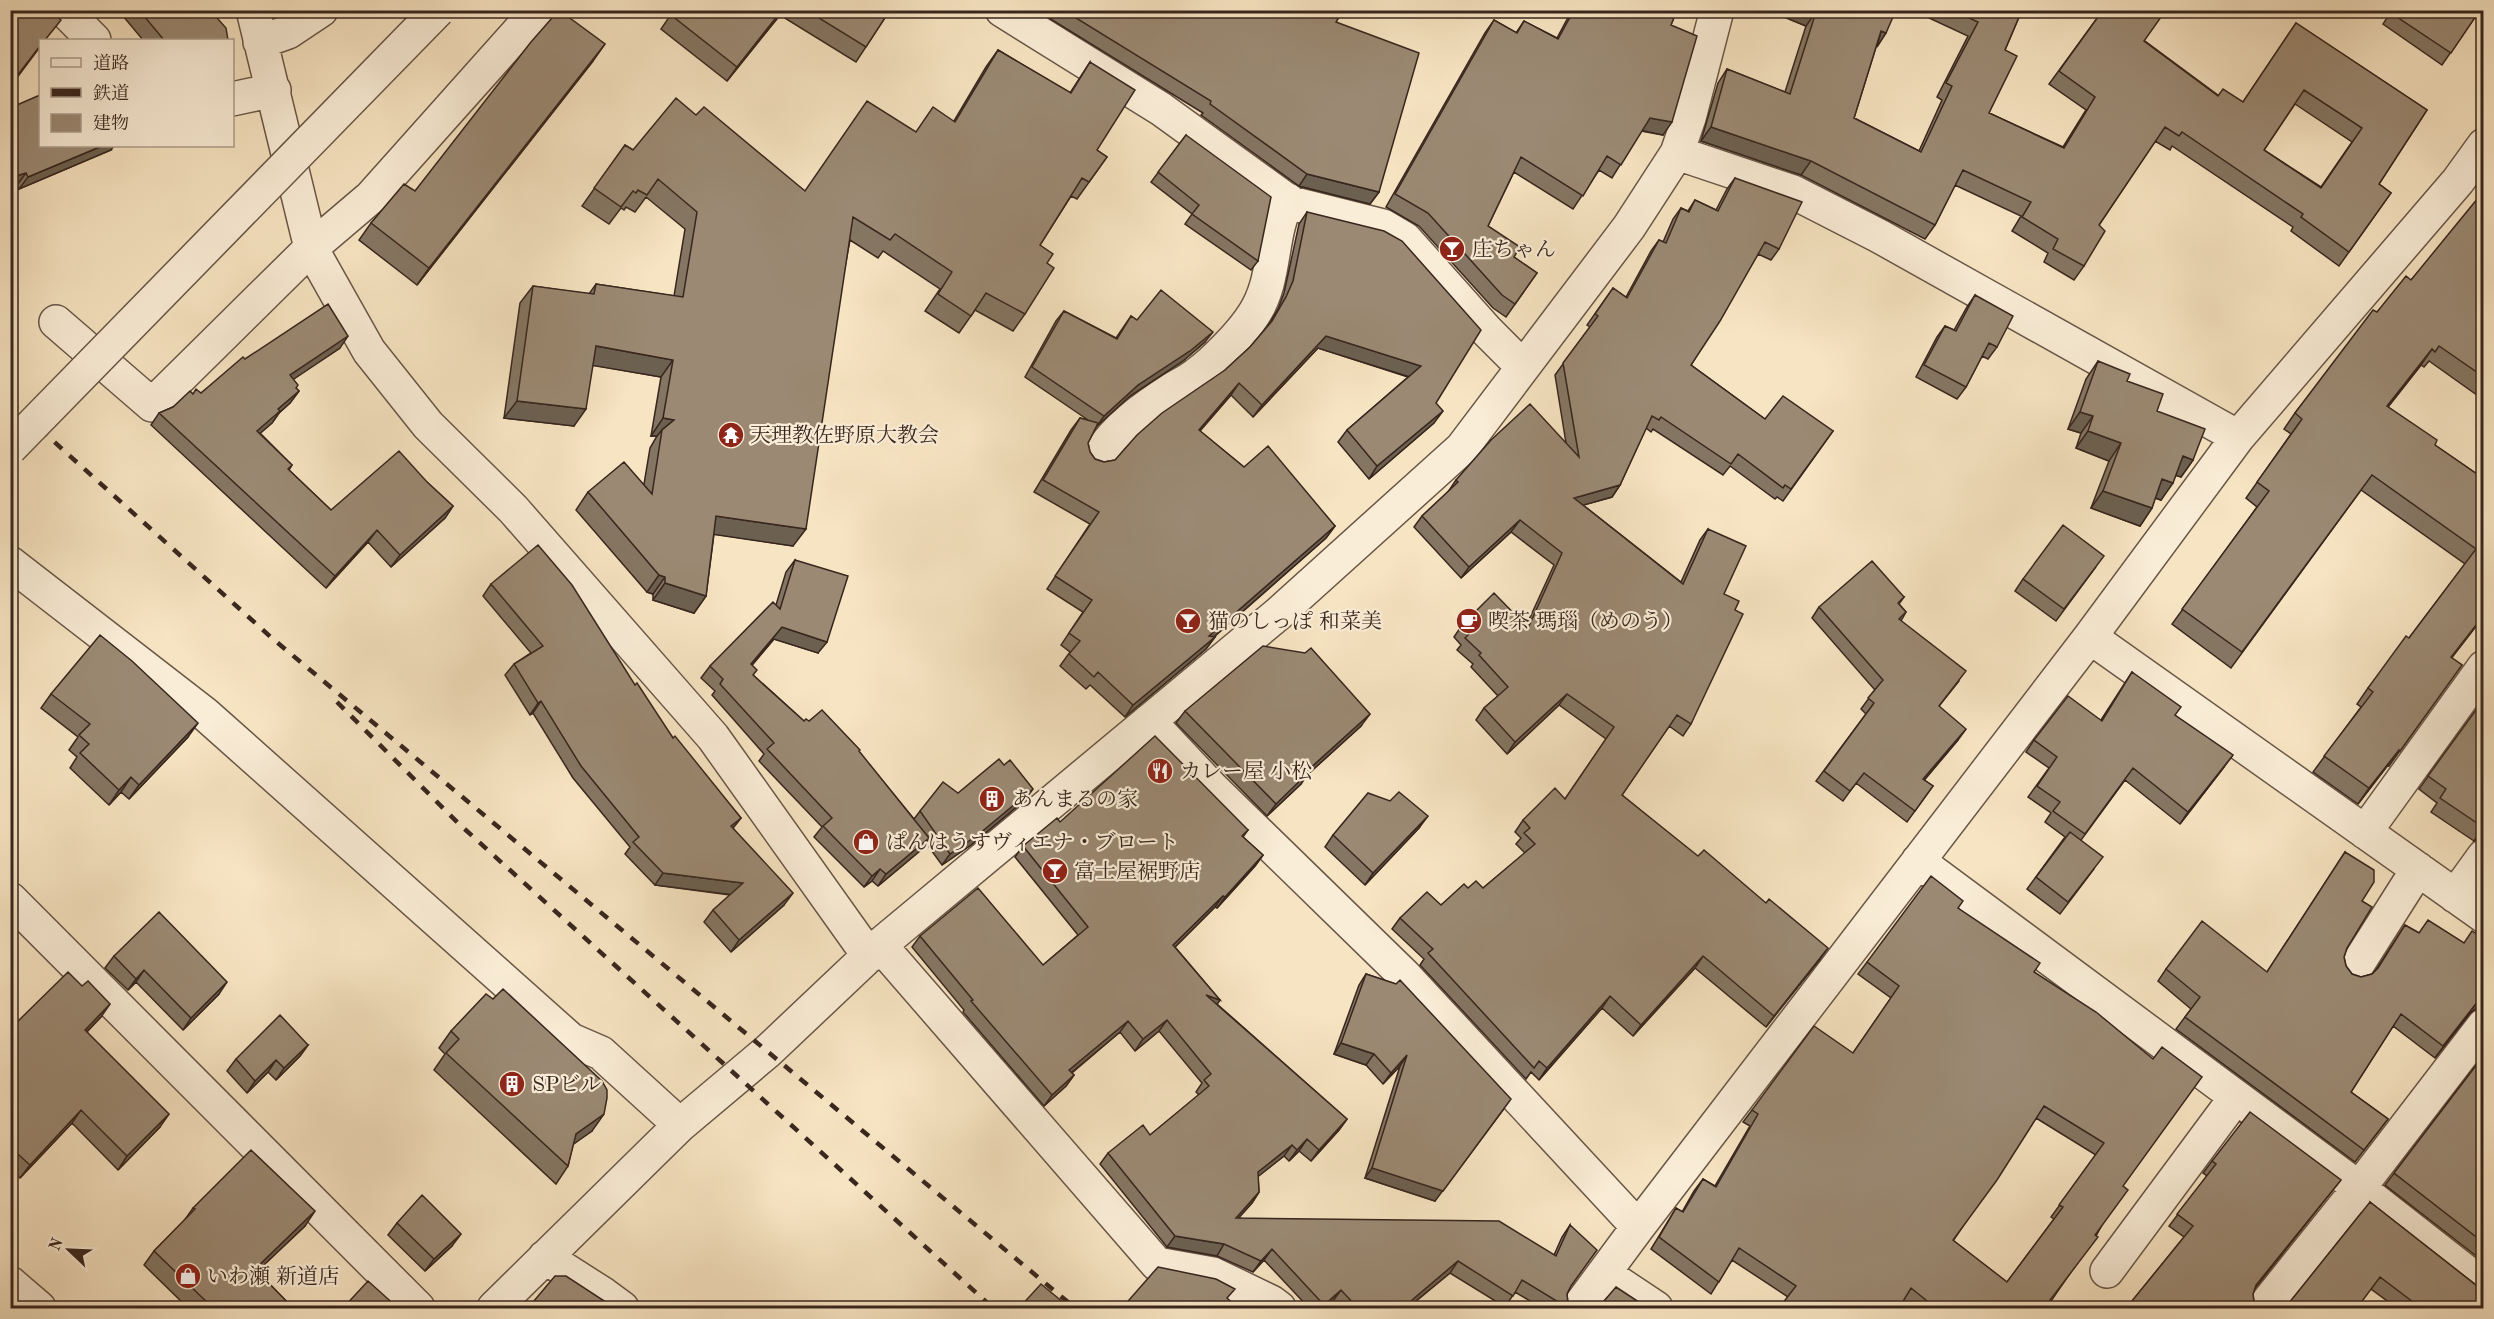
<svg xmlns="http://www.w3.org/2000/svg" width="2494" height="1319" font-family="'Old Standard TT','Noto Serif JP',serif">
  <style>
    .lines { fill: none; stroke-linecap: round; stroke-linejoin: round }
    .minor-casing { stroke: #685647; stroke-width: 36 }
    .minor { stroke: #faedd7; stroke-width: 33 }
    .rail { stroke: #38261e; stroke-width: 4.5; stroke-dasharray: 10 10; stroke-linecap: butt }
    .minor-bridge-casing { stroke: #685647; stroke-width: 36; stroke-linecap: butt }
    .minor-bridge { stroke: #faedd7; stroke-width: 33 }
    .wall { fill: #857663; stroke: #38261e; stroke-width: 1.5; fill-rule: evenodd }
    .shaded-wall { fill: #6c6050; stroke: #38261e; stroke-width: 1.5 }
    .building { fill: #9b8973; stroke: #38261e; stroke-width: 1.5; fill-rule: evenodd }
    .labels { text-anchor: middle; stroke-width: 4.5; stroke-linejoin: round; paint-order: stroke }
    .poi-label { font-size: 21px; fill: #38261e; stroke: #faedd7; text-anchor: start }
  </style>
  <rect width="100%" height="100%" fill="#f7e4c2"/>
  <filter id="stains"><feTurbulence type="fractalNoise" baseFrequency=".00333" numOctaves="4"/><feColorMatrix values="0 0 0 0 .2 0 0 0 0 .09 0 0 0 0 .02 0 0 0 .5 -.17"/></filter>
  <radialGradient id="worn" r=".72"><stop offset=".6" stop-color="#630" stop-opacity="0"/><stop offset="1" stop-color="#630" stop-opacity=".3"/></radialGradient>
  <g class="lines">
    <g class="minor-casing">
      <path id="minor" d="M64 10 94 40
        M253 10 311 248 369 351 428 425 513 509 713 737 869 956
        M1002 10 1161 109 1291 203 1383 226 1405 239 1487 331 1523 367
        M260 42 288 32 321 10
        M232 99 274 90
        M1677 153 1793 192 1879 236 2238 437
        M56 322 152 405 311 248 371 197 538 10
        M1098 456C1116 427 1145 407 1173 389 1181 384 1190 380 1197 374 1215 361 1242 333 1254 314 1277 279 1269 236 1288 200
        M10 563 205 714 571 1040 601 1053 680 1125
        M2090 637 2484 916
        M1149 721 1211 787 1404 975 1638 1227
        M2365 832 2484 667
        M1918 861 2359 1188 2484 1286
        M2455 896 2484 856
        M10 899 418 1308
        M880 945 1157 1264 1213 1274 1271 1302 1279 1308
        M2354 970 2418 869
        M545 1257 603 1294 622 1308
        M2107 1271 2236 1097
        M1605 1274 1656 1308
        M10 1283 39 1308
        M494 1308 680 1125 768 1051 880 945 1278 614 1462 448 1629 227 1677 153 1689 118 1717 10
        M1578 1308 1638 1227 2090 637 2238 437 2458 181 2484 145
        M2263 1308 2359 1188 2484 1025"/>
    </g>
    <use href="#minor" class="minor"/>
    <path class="rail" d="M10 402 273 639 1075 1308
      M337 702 458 823 993 1308"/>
    <g class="minor-bridge-casing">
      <path id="minor-bridge" d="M10 448 438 10"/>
    </g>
    <use href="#minor-bridge" class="minor-bridge"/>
  </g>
  <path class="wall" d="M118 10H210L228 40H143Z
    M674 10H890L856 62 780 15 727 81 661 29Z
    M1036 10H1343L1336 22 1379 192 1370 204 1299 186 1201 115 1203 113Z
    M1572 10H1677L1671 25 1663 135 1641 131 1612 178 1599 170 1573 209 1514 172 1488 226 1514 257 1537 273 1506 317 1493 308 1419 226 1386 207 1485 33 1494 20 1516 33 1524 21 1557 38Z
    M1767 10H1896L1876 47 1854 118 1919 151 1942 100 1937 97 1968 36 1912 10H2022L2005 50 1989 113 2063 147 2086 110 2049 84 2103 10 2218 95 2243 102 2296 23 2427 110 2379 184 2391 193 2339 266 2291 231 2293 227 2172 146 2170 150 2155 141 2099 225 2084 266 2074 280 2044 262 2048 253 2012 231 2021 216 1955 185 1935 225 1925 239 1801 175 1701 141 1718 83 1727 69 1785 92 1806 26ZM2295 104 2352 142 2321 187 2264 150Z
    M2392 10H2480L2442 65 2383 24Z
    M998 50 1070 93 1090 62 1097 150 1107 157 1077 199 1071 196 1040 245 1047 263 1025 314 1013 331 975 310 959 333 925 311 940 289 883 251 878 258 850 240 793 546 714 534 706 596 694 613 653 600V594L647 592 576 510 588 492 644 484 650 448 657 436H651L661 377 593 365 574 426 504 418 520 303 533 286 589 294 596 284 674 296 685 229 646 197 635 212 626 207 624 210 621 208 609 224 582 206 625 145 633 150 696 115 805 191 915 132 954 121 986 67Z
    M593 61 417 285 359 240 371 223Z
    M10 108 111 150 19 189 17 185 10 187Z
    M1186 135 1258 261 1251 270 1185 224 1192 214 1151 182Z
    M1735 178 1779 249 1771 260 1758 254 1691 365 1765 419 1833 431 1783 501 1777 497 1775 499 1730 466 1723 475 1653 429 1651 432 1646 428 1620 485 1612 497 1583 505 1681 582 1700 540 1708 529 1724 594 1735 610 1691 724 1683 736 1669 726 1622 795 1820 959 1766 1027 1695 968 1633 1036 1602 1008 1539 1080 1531 1072 1526 1079 1420 965 1424 959 1392 929 1400 918 1441 905 1468 888H1483L1525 853 1516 844 1521 838 1515 832 1523 820 1565 799 1606 739 1559 705 1507 754 1476 720 1484 708 1498 696 1471 667 1473 664 1457 650 1461 645 1454 637 1462 625 1526 626 1554 565 1511 532 1461 578 1414 527 1422 516 1448 492 1456 480 1566 443 1555 375 1590 327 1587 325 1613 288 1626 297 1651 251 1659 240 1663 242 1673 219 1681 208 1688 211 1695 200 1716 210 1727 189Z
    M2484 201V400L2429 361 2424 367 2421 365 2388 407 2435 445 2484 479V616L2451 658 2462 665 2389 766 2388 765 2358 804 2313 772 2361 707 2357 704 2368 688 2409 638 2465 564 2361 490 2231 668 2172 624 2257 507 2246 498 2291 434 2284 429 2295 413 2377 312 2411 280Z
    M1307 212 1436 403 1434 423 1369 479 1338 442 1347 430 1408 377 1318 348 1253 417 1231 395 1200 431 1244 467 1335 526 1326 538 1214 637H1215L1206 649 1125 717 1090 685 1086 689 1060 666 1070 652 1061 645 1083 612 1047 589 1090 524 1034 492 1071 430 1080 418 1088 420 1025 377 1056 321 1064 311 1116 338 1131 316 1137 320 1205 342 1183 361 1130 396 1097 426 1088 443 1090 452 1095 459 1104 462 1115 460 1225 370 1250 347 1268 326 1278 309 1284 293 1299 224Z
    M1975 295 1997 347 1988 359 1982 356 1966 387 1957 399 1916 377 1937 337 1945 326 1954 330 1967 307Z
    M340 348 293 379 296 388 299 391 290 403 279 413 272 423 260 433 292 465 289 470 331 510 427 482 453 506 445 518 391 567 368 542 326 588 151 425 159 413 173 407 193 394 201 393 245 359Z
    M2098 361 2127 381 2157 411 2193 460 2181 477 2176 475 2161 500 2155 498 2152 508 2140 526 2091 508 2109 461 2076 448 2081 433 2068 429 2086 379Z
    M795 560 818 653 774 639 752 665 753 675 804 721 859 752 914 819 920 811 958 793 1025 800 971 845 942 865 926 843 921 850 878 886 872 881 864 887 814 837 822 827 759 761 764 754 712 695 715 691 701 678 710 666 776 605 786 572Z
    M2095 568 2056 621 2015 591 2023 579Z
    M491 584 635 685 673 738 741 818 733 828 784 905 731 952 704 922 713 910 730 895 655 885 625 854 630 847 573 778 533 713 530 715 505 675 514 664 531 653 483 596Z
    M1904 597 1899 604 1906 612 1901 621 1959 681 1939 706 1958 740 1924 780 1933 786 1907 822 1856 783 1843 801 1816 781 1866 714 1861 709 1875 690 1812 618 1819 607Z
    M2132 672 2175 715 2224 767 2180 824 2125 780 2081 840 2094 869 2060 914 2027 889 2065 837 2045 822 2051 813 2028 797 2049 768 2026 752 2034 740 2101 720Z
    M51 694 188 737 129 799 121 792 109 805 70 768 77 757 69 750 78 737 41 708Z
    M2484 699V838L2474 841 2431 812 2437 803 2419 789Z
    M1185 711 1361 726 1306 776 1301 784 1267 816 1176 723Z
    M1060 822 1248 830 1243 837 1263 855 1255 866 1217 908 1215 907 1175 947 1220 1000 1217 1004 1347 1119 1339 1130 1311 1161 1299 1151 1289 1161 1284 1156 1258 1176 1259 1192 1252 1203 1238 1218 1554 1255 1562 1237 1570 1225V1287L1567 1294 1568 1304 1572 1308H1542L1515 1292 1505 1307 1450 1273 1414 1303 1420 1308H1340L1333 1301 1325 1308H1309L1264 1260 1253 1272 1217 1256 1167 1247 1100 1164 1108 1153 1150 1135 1199 1095 1196 1092 1202 1083 1159 1031 1135 1051 1120 1032 1072 1073 1074 1075 1066 1086 1044 1106 963 1012 964 1010 912 947 920 936 1043 965 1078 935 1015 857 1023 846Z
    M1419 828 1365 885 1325 847 1333 835Z
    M2345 852 2362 901 2344 957 2346 966 2352 974 2361 977 2372 974 2376 970 2405 925 2419 933 2464 943 2477 1008 2470 1013 2435 1058 2393 1026 2351 1092 2388 1119 2355 1162 2176 1029 2191 1009 2158 981 2166 969 2267 972Z
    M1958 908 2034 972 2123 1186 2096 1236 2051 1301 2062 1308H1913L1904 1301 1788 1297 1732 1260 1711 1294 1651 1249 1676 1208 1682 1212 1694 1191 1703 1179 1715 1186 1750 1126 1743 1122 1752 1110 1853 1053 1891 998 1858 974 1867 962ZM2036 1118 2096 1155 2051 1217 2054 1219 2007 1282 1953 1241Z
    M114 956 219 994 183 1030 136 982 128 990 105 968Z
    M1366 974 1396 984 1435 1201 1365 1178 1400 1066 1383 1084 1366 1065 1334 1054 1359 985Z
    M101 1017 87 1032 160 1127 118 1170 72 1123 20 1178 10 1169V1029Z
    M451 1031 592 1131 573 1144 568 1166 556 1184 434 1070 445 1054 439 1048Z
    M308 1045 300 1056 276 1080 268 1072 247 1093 227 1071 236 1059Z
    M2484 1055V1262L2385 1185Z
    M2212 1161 2332 1191 2255 1288 2253 1294 2254 1302 2128 1306 2184 1237 2169 1226 2207 1176 2203 1173Z
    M2370 1202 2481 1289 2484 1308H2397L2371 1289Z
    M193 1208 305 1226 257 1271 293 1308H188L144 1265 154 1251 184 1221Z
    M397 1223 452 1246 425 1271 388 1235Z"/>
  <path class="shaded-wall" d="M782 10H783L780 15 727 81 737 67Z
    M1767 10H1812L1816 12 1806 26Z
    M1881 31 1886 33 1877 47Z
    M605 44 593 61 417 285 429 268Z
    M40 46V47L10 87V85Z
    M1650 118 1672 122 1663 135 1640 130Z
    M1711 127 1811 161 1801 175 1701 141Z
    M102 146H114L111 150 19 189 28 177Z
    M26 173 17 185 10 187V184L16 176Z
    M1307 174 1379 192 1370 204 1299 186Z
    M1213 332 1205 342 1183 361 1130 396 1097 426 1104 416 1138 385Z
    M348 336 340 348 282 387 290 375Z
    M1326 336 1421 366 1413 378 1318 348 1253 417 1262 405Z
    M596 346 673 360 661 377 584 364Z
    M2432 349 2421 365 2376 422 2387 406Z
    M1239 383 1231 395 1190 442 1199 430Z
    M299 391 290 403 279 413 272 423 249 443 257 431 278 409Z
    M517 401 586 409 574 426 504 418Z
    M1443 411 1434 423 1369 479 1377 466Z
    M2080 412 2093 416 2081 433 2068 429Z
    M663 418 674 420 662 430 657 436H651Z
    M2088 431 2121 443 2109 461 2076 448Z
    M2183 456 2193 460 2181 477 2171 474Z
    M2162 479 2173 483 2161 500 2150 496Z
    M1620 485 1612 497 1566 510 1574 498Z
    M2103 491 2152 508 2140 526 2091 508Z
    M453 506 445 518 391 567 400 555Z
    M716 516 806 529 793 546 704 533Z
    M1520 520 1511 532 1461 578 1469 567Z
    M1335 526 1326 538 1201 648 1209 636Z
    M377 530 368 542 326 588 335 576Z
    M659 575 665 577 653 594 647 592Z
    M665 583 706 596 694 613 653 600Z
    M2484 615V616L2440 673 2451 657Z
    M782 627 827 642 818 653 774 639 743 676 751 664Z
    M1215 637 1206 649 1125 717 1133 705Z
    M1567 694 1559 705 1507 754 1515 742Z
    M541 701 533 713 530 715 538 703Z
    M1370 714 1361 726 1306 776 1301 784 1267 816 1276 804 1307 771Z
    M198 723 188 737 129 799 139 785Z
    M1966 729 1958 740 1916 790 1923 779Z
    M2399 750 2388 765 2358 804 2369 788Z
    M2233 755 2224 767 2180 824 2188 812Z
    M131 777 121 792 109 805 119 790Z
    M1033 789 1025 800 971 845 942 865 950 854Z
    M1428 816 1419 828 1365 885 1373 873Z
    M741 818 732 829 731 826Z
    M2483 827 2484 838 2474 841Z
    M929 838 921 850 878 886 886 874Z
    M1263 855 1255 866 1217 908 1225 897Z
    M880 869 872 881 864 887 872 876Z
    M663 873 743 883 735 895 655 885Z
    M793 893 784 905 731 952 739 940Z
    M1223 896 1215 907 1166 956 1173 945Z
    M1828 948 1820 959 1766 1027 1774 1016Z
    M1703 956 1695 968 1633 1036 1641 1025Z
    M144 970 136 982 128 990 136 979Z
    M227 982 219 994 183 1030 191 1018Z
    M1206 995 1220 1000 1212 1011Z
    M1610 996 1602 1008 1539 1080 1547 1068Z
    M2484 997V1007L2477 1008 2470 1013 2435 1058 2478 1001Z
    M110 1004 101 1017 75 1043 85 1030Z
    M1167 1020 1159 1031 1135 1051 1143 1039Z
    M1128 1021 1120 1032 1061 1081 1069 1070Z
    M1341 1043 1374 1054 1366 1065 1334 1054Z
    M308 1045 300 1056 276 1080 284 1068Z
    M1407 1055 1400 1066 1383 1084 1391 1073Z
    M276 1060 268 1072 247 1093 255 1081Z
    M1074 1075 1066 1086 1044 1106 1052 1095Z
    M81 1110 72 1123 20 1178 30 1165Z
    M1503 1110 1435 1201 1365 1178 1372 1168Z
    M169 1114 160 1127 118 1170 127 1156Z
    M604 1114 592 1131 564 1151 576 1134Z
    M1347 1119 1339 1130 1311 1161 1319 1150Z
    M1307 1139 1299 1151 1289 1161 1297 1150Z
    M1292 1145 1284 1156 1250 1183 1258 1172Z
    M2341 1180 2332 1191 2248 1297 2256 1285Z
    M1259 1192 1252 1203 1228 1230 1236 1218Z
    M315 1211 305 1226 245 1283 255 1269Z
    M461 1234 452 1246 425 1271 434 1259Z
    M1175 1236 1224 1244 1217 1256 1167 1247Z
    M1272 1249 1264 1260 1253 1272 1261 1261Z
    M1458 1261 1450 1273 1407 1308 1412 1300Z
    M1341 1290 1333 1301 1325 1308H1322Z"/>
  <path class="building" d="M10 10H49L61 20 45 40H40V46L10 85Z
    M139 10H210L226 28 228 40H164Z
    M559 10 605 44 429 268 371 223 404 184 415 191 531 42Z
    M674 10H782L737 67 671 15Z
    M806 10H890L866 47Z
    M1063 10H1343L1336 22 1419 53 1379 192 1307 174 1210 104 1211 101Z
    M1574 10H1677L1671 25 1697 36 1672 122 1650 118 1621 165 1607 156 1583 196 1521 157 1488 226 1520 247 1514 257 1537 273 1515 304 1502 295 1428 213 1395 194 1494 20 1517 33 1524 21 1558 39Z
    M1812 10H1896L1886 33 1881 31 1854 118 1921 152 1952 86 1946 83 1978 22 1952 10H2022L2005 50 2017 56 1989 113 2064 148 2095 97 2059 71 2103 10H2166L2144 41 2218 96 2223 89 2243 102 2296 23 2427 110 2379 184 2391 193 2349 252 2301 217 2303 214 2182 132 2179 136 2165 127 2099 225 2105 231 2084 266 2053 249 2058 239 2022 217 2031 202 1963 170 1935 225 1811 161 1711 127 1727 69 1790 94 1816 12ZM2304 90 2362 128 2321 188 2264 150Z
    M2393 10H2480L2451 53 2391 13Z
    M998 50 1071 93 1090 62 1135 90 1097 150 1107 157 1089 182 1082 178 1040 245 1053 254 1047 263 1054 268 1025 314 986 293 971 316 938 294 952 272 895 234 890 240 853 217 806 529 716 516 706 596 665 583V577L659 575 588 492 624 462 652 494 662 430 674 420 663 418 673 360 596 346 586 409 517 401 533 286 594 294 596 284 683 297 697 212 658 179 647 195 638 190 636 193 633 191 621 207 594 188 625 145 633 150 676 98 696 115 704 107 805 191 867 101 916 132 933 107 955 122Z
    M40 95V146H102L28 177 26 173 16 176 10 164V108Z
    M1186 135 1271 197 1258 261 1192 214 1199 205 1158 172Z
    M1735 178 1802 202 1779 249 1765 242 1720 321 1691 365 1765 419 1783 396 1833 431 1791 489 1785 485 1783 488 1738 454 1731 464 1661 417 1659 420 1652 416 1620 485 1574 498 1683 584 1708 529 1746 546 1724 594 1739 601 1735 610 1743 614 1691 724 1677 715 1622 795 1698 856 1704 850 1766 903 1769 899 1828 948 1774 1016 1703 956 1641 1025 1610 996 1547 1068 1539 1061 1534 1068 1428 953 1433 949 1400 918 1427 892 1441 905 1464 884 1468 888 1476 881 1483 888 1535 844 1524 833 1530 828 1523 820 1555 788 1565 799 1614 727 1567 694 1515 742 1484 708 1508 687 1479 655 1481 653 1465 638 1469 634 1462 625 1494 593 1528 628 1562 553 1520 520 1469 567 1422 516 1458 482 1456 480 1491 440 1530 404 1579 457 1563 363 1598 316 1595 314 1613 288 1627 298 1659 240 1666 243 1681 208 1689 212 1695 200 1718 211Z
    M2478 198 2484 201V377L2439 346 2435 352 2432 349 2387 406 2437 440 2435 445 2484 479V615L2451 657 2462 665 2400 751 2399 750 2369 788 2324 756 2373 692 2368 688 2406 636 2409 638 2476 549 2372 475 2242 652 2182 609 2269 491 2257 482 2302 419 2295 413 2373 310 2377 312 2406 276 2411 280Z
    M1307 212 1384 231 1402 241 1481 330 1436 403 1443 411 1377 466 1347 430 1421 366 1326 336 1262 405 1239 383 1199 430 1244 467 1268 446 1335 526 1209 636 1215 637 1133 705 1098 672 1094 677 1069 654 1080 641 1069 633 1092 600 1055 576 1099 512 1043 480 1080 418 1098 423 1088 443 1090 452 1095 459 1104 462 1115 460 1137 435 1162 413 1225 370 1250 347 1272 321 1286 297 1293 281Z
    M1161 290 1213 332 1190 351 1138 385 1104 416 1032 367 1064 311 1117 339 1131 316 1137 320Z
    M1975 295 2013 316 1997 347 1989 343 1966 387 1924 365 1945 326 1956 331Z
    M328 304 348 336 290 375 298 385 296 388 299 391 278 409 280 411 257 431 292 465 288 469 331 510 399 451 427 482 453 506 400 555 377 530 335 576 159 413 173 407 190 391 193 394 196 389 201 393 243 357 245 359Z
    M2098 361 2130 374 2127 381 2163 394 2157 411 2205 429 2193 460 2183 456 2173 483 2162 479 2152 508 2103 491 2121 443 2088 431 2093 416 2080 412Z
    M2063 525 2104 556 2064 609 2023 579Z
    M538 545 572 585 635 685 637 683 673 738 675 736 741 818 731 826 793 893 739 940 713 910 743 883 663 873 633 842 639 837 581 766 541 701 538 703 514 664 543 646 491 584Z
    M795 560 848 576 827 642 782 627 751 664 757 670 753 675 804 721 806 719 809 721 822 710 860 750 859 751 929 838 886 874 880 869 872 876 823 826 832 818 767 749 774 743 720 684 723 679 710 666 773 602 780 609Z
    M1872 561 1904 597 1898 603 1906 612 1899 619 1966 671 1939 706 1966 729 1923 779 1933 786 1915 811 1864 773 1850 791 1824 771 1874 703 1868 698 1883 680 1819 607Z
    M100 635 132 661 198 723 139 785 131 777 119 790 80 753 89 744 79 735 90 724 51 694Z
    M1263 646 1305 653 1311 648 1370 714 1307 771 1309 772 1276 804 1185 711Z
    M2132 672 2181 707 2175 715 2233 755 2188 812 2133 768 2085 834 2053 811 2060 802 2037 786 2057 757 2034 740 2068 696 2102 721Z
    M2484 699V827H2483L2440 798 2446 789 2428 776Z
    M1155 736 1248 830 1242 836 1263 855 1225 897 1223 896 1173 945 1220 1000 1206 995 1347 1119 1319 1150 1307 1139 1297 1150 1292 1145 1258 1172 1259 1192 1236 1218 1499 1221 1556 1256 1570 1225 1597 1250 1571 1286 1567 1294 1568 1304 1572 1308H1568L1522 1280 1513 1296 1458 1261 1412 1300 1420 1308H1358L1341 1290 1324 1305 1272 1249 1261 1261 1224 1244 1175 1236 1108 1153 1143 1125 1150 1135 1209 1086 1204 1080 1211 1074 1167 1020 1143 1039 1128 1021 1069 1070 1074 1075 1052 1095 971 1001 973 1000 920 936 978 888 1043 965 1088 927 1023 846 1057 818 1060 822Z
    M999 759 1004 765 1010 760 1033 789 979 834 950 854 920 811 943 782 958 793Z
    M1399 792 1428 816 1373 873 1333 835 1368 793 1390 801Z
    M2070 832 2103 857 2068 902 2036 877Z
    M2345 852 2374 870V882L2362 901 2372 907 2347 948 2344 957 2346 966 2352 974 2361 977 2372 974 2378 968 2405 925 2419 933 2428 920 2464 943 2472 931 2484 939V997L2478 1001 2443 1046 2401 1014 2351 1092 2388 1119 2364 1150 2185 1017 2200 997 2166 969 2202 921 2267 972Z
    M1931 876 1963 901 1958 908 2040 963 2034 972 2096 1012 2153 1059 2162 1047 2202 1077 2123 1186 2128 1190 2095 1235 2098 1237 2050 1300 2062 1308H1936L1911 1288 1899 1308H1779L1796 1286 1739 1248 1719 1282 1659 1237 1676 1208 1683 1212 1703 1179 1716 1187 1758 1114 1752 1110 1814 1026 1853 1053 1899 986 1867 962ZM2044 1106 2104 1143 2059 1205 2063 1207 2007 1282 1953 1240 1997 1180Z
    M159 912 227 982 191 1018 144 970 136 979 114 956Z
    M68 972 82 986 88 981 110 1004 85 1030 169 1114 127 1156 81 1110 30 1165 10 1147V1029Z
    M1366 974 1396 984 1400 980 1511 1099 1443 1191 1372 1168 1407 1055 1391 1073 1374 1054 1341 1043Z
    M503 989 602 1081 607 1090V1098L604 1114 576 1134 568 1166 446 1053 459 1039 451 1031 486 994 493 999Z
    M280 1015 308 1045 284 1068 276 1060 255 1081 236 1059Z
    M2484 1055V1243L2394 1173Z
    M2250 1112 2341 1180 2256 1285 2253 1294 2254 1302 2258 1308H2119L2125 1303 2128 1306 2193 1226 2177 1214 2216 1164 2212 1161Z
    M251 1150 315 1211 255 1269 293 1308H213L154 1251 195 1209 193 1208Z
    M422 1195 461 1234 434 1259 397 1223Z
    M2370 1202 2481 1289 2484 1290V1308H2421L2380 1277 2357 1308H2285Z
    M1158 1267 1216 1279 1235 1289 1227 1298 1238 1308H1122Z
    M555 1276H566L615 1308H528Z
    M368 1281 398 1308H343Z
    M1041 1284 1070 1308H1019Z
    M1616 1287 1648 1308H1598Z"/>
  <defs>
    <g id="bar-disc" transform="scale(1.35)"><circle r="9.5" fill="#8f2418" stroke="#faedd7"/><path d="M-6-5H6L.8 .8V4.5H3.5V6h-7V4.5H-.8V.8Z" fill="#fff"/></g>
    <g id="temple-disc" transform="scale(1.35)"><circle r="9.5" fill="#8f2418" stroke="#faedd7"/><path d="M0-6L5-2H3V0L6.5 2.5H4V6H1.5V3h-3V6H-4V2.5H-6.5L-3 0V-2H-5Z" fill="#fff"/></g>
    <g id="cafe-disc" transform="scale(1.35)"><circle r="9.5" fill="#8f2418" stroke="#faedd7"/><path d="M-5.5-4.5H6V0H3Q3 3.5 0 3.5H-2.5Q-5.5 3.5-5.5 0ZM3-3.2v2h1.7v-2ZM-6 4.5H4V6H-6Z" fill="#fff"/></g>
    <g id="restaurant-disc" transform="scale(1.35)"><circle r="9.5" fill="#8f2418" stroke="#faedd7"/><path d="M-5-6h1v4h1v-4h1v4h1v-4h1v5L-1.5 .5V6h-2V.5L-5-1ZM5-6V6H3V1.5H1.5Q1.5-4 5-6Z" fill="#fff"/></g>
    <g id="building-disc" transform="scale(1.35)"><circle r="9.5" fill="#8f2418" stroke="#faedd7"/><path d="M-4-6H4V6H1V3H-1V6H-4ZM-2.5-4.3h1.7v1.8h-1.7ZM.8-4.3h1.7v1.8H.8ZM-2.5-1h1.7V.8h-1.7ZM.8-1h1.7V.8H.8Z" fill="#fff"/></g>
    <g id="shop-disc" transform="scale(1.35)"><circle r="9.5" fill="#8f2418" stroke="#faedd7"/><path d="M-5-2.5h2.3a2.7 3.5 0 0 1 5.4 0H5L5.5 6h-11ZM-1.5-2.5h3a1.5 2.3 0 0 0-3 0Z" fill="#fff"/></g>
  </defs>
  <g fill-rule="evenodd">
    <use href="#bar-disc" x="1452" y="249"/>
    <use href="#temple-disc" x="731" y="435"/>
    <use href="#bar-disc" x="1188" y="621"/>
    <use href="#cafe-disc" x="1469" y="621"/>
    <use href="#restaurant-disc" x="1160" y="771"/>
    <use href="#building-disc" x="992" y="799"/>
    <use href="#shop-disc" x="866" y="842"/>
    <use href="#bar-disc" x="1055" y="871"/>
    <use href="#building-disc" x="512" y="1084"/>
    <use href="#shop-disc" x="188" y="1276"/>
  </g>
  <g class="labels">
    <g class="poi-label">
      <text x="1472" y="256">庄ちゃん</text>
      <text x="750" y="442">天理教佐野原大教会</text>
      <text x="1208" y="628">猫のしっぽ 和菜美</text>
      <text x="1488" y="628">喫茶 瑪瑙（めのう）</text>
      <text x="1180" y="778">カレー屋 小松</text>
      <text x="1012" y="806">あんまるの家</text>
      <text x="886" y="849">ぱんはうすヴィエナ・ブロート</text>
      <text x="1074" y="878">富士屋裾野店</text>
      <text x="532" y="1091">SPビル</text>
      <text x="207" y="1283">いわ瀬 新道店</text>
    </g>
  </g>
  <rect width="2494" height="1319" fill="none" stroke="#f7e4c2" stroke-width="36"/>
  <rect x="12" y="12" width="2470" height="1295" fill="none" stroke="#38261e" stroke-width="3"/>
  <rect x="18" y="18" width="2458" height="1283" fill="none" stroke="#38261e" stroke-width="1.5"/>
  <rect x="39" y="39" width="195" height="108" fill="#faedd7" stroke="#ac9d8d" stroke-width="1.5"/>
  <rect x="51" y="58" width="30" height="9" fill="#faedd7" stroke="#ac9d8d" stroke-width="1.5"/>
  <text x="93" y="69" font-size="18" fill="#38261e">道路</text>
  <rect x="51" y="88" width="30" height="9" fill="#38261e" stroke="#ac9d8d" stroke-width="1.5"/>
  <text x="93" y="99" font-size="18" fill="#38261e">鉄道</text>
  <rect x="51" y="114" width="30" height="18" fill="#9b8973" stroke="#ac9d8d" stroke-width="1.5"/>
  <text x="93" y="129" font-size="18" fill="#38261e">建物</text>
  <g transform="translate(69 1250) rotate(293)" stroke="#faedd7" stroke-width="4.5" paint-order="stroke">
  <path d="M0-4.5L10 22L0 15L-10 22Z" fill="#38261e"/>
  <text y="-9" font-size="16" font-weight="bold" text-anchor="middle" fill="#38261e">N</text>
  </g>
  <rect width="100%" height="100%" filter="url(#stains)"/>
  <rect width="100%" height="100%" fill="url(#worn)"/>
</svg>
